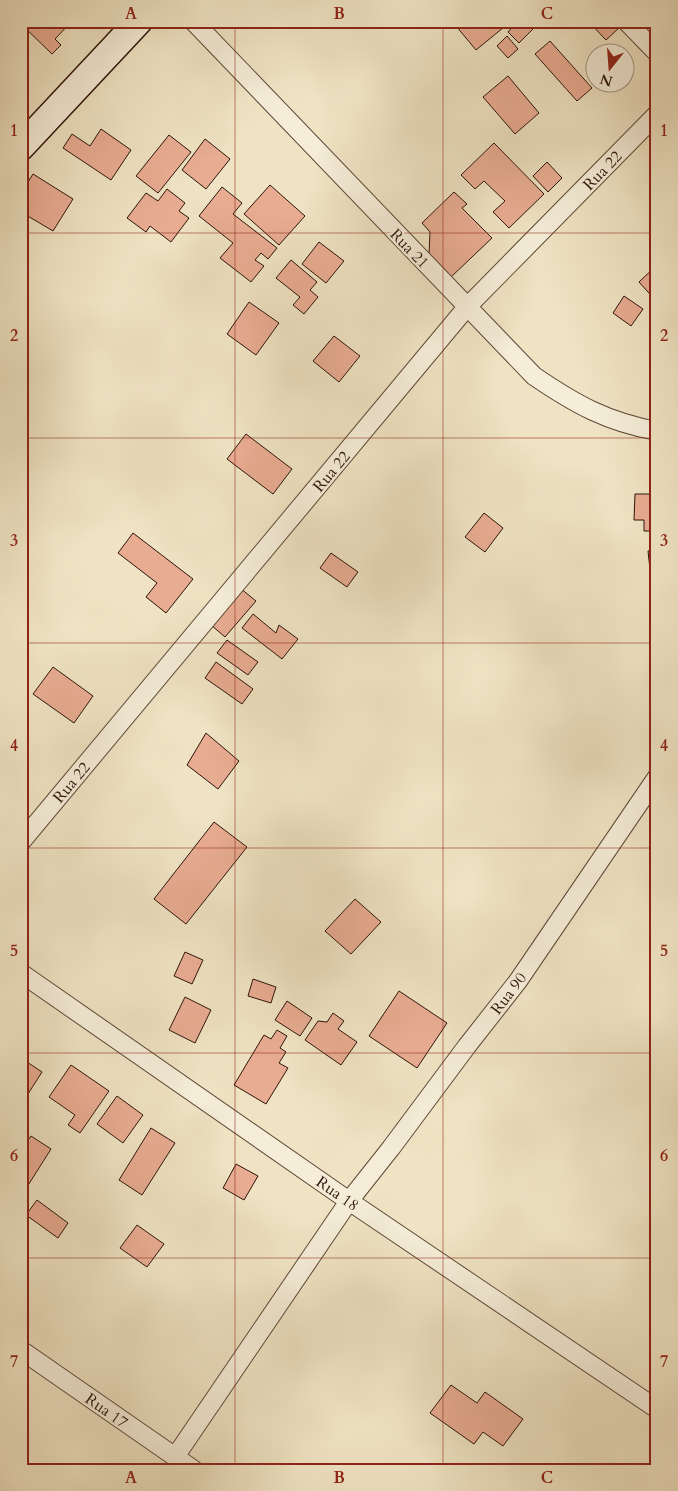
<svg xmlns="http://www.w3.org/2000/svg" width="678" height="1491" font-family="Cardo,serif">
  <style>
    .building { fill: #e8ac92; stroke: #2d1409 }
    .lines { fill: none; stroke-linecap: round; stroke-linejoin: round }
    .street-casing { stroke: #5e4838; stroke-width: 20 }
    .secondary-casing { stroke: #2d1409; stroke-width: 29 }
    .street { stroke: #f5edd8; stroke-width: 18 }
    .secondary { stroke: #f5edd8; stroke-width: 26 }
    .grid { fill: none; stroke: #8f2418; stroke-width: 1; stroke-opacity: 0.55 }
    .labels { text-anchor: middle; stroke-width: 4.5; stroke-linejoin: round; paint-order: stroke }
    .street-label { font-size: 16px; fill: #2d1409; stroke: #f5edd8 }
    .neatline { fill: none; stroke: #8f2418; stroke-width: 2 }
    .grid-label { font-size: 16px; text-anchor: middle; font-weight: bold; fill: #8f2418 }
  </style>
  <rect width="100%" height="100%" fill="#efe3c3"/>
  <filter id="stains"><feTurbulence type="fractalNoise" baseFrequency=".004" numOctaves="4"/><feColorMatrix values="0 0 0 0 .2 0 0 0 0 .09 0 0 0 0 .02 0 0 0 .5 -.17"/></filter>
  <radialGradient id="worn" r=".72"><stop offset=".6" stop-color="#630" stop-opacity="0"/><stop offset="1" stop-color="#630" stop-opacity=".3"/></radialGradient>
  <path class="building" d="M21 21H72L55 39 61 45 52 54 21 24Z
    M462 21H508L509 23 476 50 456 26Z
    M518 21H541L519 43 508 32Z
    M588 21H616L621 26 606 40Z
    M507 36 518 49 508 58 497 46Z
    M550 41 592 88 577 101 535 54Z
    M508 76 539 113 515 134 483 97Z
    M101 129 131 150 111 180 63 148 72 134 90 146Z
    M169 135 191 152 158 193 136 176Z
    M205 139 230 159 206 189 182 170Z
    M494 143 544 194 509 228 493 212 505 201 484 181 475 189 461 175Z
    M547 162 562 178 548 192 533 176Z
    M33 174 73 199 53 231 21 212V193Z
    M270 185 305 216 279 245 244 214Z
    M222 187 242 203 233 214 277 248 268 259 261 253 255 260 264 266 251 282 220 258 233 243 199 216Z
    M167 189 185 203 179 211 189 218 171 242 150 226 146 232 127 218 146 193 158 201Z
    M454 192 467 204 462 208 492 238 451 277 429 255 430 232 422 223Z
    M319 242 344 261 326 283 302 264Z
    M291 260 317 282 310 290 318 297 304 314 293 305 300 297 276 278Z
    M657 265V302L639 282Z
    M624 296 643 309 631 326 613 313Z
    M249 302 279 323 256 355 227 334Z
    M334 336 360 356 339 382 313 361Z
    M246 434 292 469 273 494 227 459Z
    M635 494H657V531H644V520H634Z
    M484 513 503 528 485 552 465 537Z
    M133 533 193 579 166 613 146 597 157 583 118 553Z
    M657 550V588H652L648 551Z
    M331 553 358 572 347 587 320 568Z
    M240 588 256 601 225 637 210 624Z
    M253 614 276 633 279 625 298 639 282 659 242 628Z
    M227 640 258 662 248 675 217 653Z
    M216 662 253 689 242 704 205 678Z
    M53 667 93 696 74 723 33 694Z
    M206 733 239 761 218 789 187 765Z
    M214 822 247 847 186 924 154 899Z
    M355 899 381 922 351 954 325 931Z
    M185 952 203 960 192 984 174 976Z
    M253 979 276 987 271 1003 248 996Z
    M399 991 447 1023 417 1068 369 1036Z
    M185 997 211 1010 195 1043 169 1030Z
    M287 1001 312 1018 300 1036 275 1020Z
    M333 1013 344 1021 338 1029 357 1042 341 1065 305 1040 318 1021 327 1022Z
    M277 1030 287 1036 280 1048 286 1052 279 1063 288 1068 266 1104 234 1085 264 1035 271 1039Z
    M21 1058 42 1072 26 1097 21 1094Z
    M71 1065 109 1091 80 1133 68 1125 75 1115 49 1097Z
    M117 1096 143 1115 123 1143 97 1124Z
    M151 1128 175 1143 142 1195 119 1180Z
    M31 1136 51 1149 27 1187 21 1184V1144L24 1146Z
    M236 1164 258 1176 244 1200 223 1188Z
    M37 1200 68 1223 58 1238 26 1215Z
    M137 1225 164 1244 147 1267 120 1248Z
    M451 1385 477 1403 485 1392 523 1419 503 1446 483 1432 474 1444 430 1413Z"/>
  <g class="lines">
    <g class="street-casing">
      <path id="street" d="M193 21 534 376C575 404 607 422 657 431
        M626 21 657 53
        M21 842 467 307 657 114
        M21 973 349 1201 657 1409
        M21 1350 194 1470
        M175 1457 349 1201 391 1148 467 1046 518 981 657 777"/>
    </g>
    <g class="secondary-casing">
      <path id="secondary" d="M21 147 139 21"/>
    </g>
    <use href="#street" class="street"/>
    <use href="#secondary" class="secondary"/>
  </g>
  <path class="grid" d="M235 21V1470M443 21V1470M21 233H657M21 438H657M21 643H657M21 848H657M21 1053H657M21 1258H657"/>
  <g class="labels">
    <g class="street-label">
      <text transform="translate(602 170) rotate(-46)" y="6">Rua 22</text>
      <text transform="translate(410 248) rotate(46)" y="6">Rua 21</text>
      <text transform="translate(331 471) rotate(-50)" y="6">Rua 22</text>
      <text transform="translate(71 782) rotate(-50)" y="6">Rua 22</text>
      <text transform="translate(508 993) rotate(-53)" y="6">Rua 90</text>
      <text transform="translate(338 1193) rotate(35)" y="6">Rua 18</text>
      <text transform="translate(107 1410) rotate(35)" y="6">Rua 17</text>
    </g>
  </g>
  <rect width="678" height="1491" fill="none" stroke="#efe3c3" stroke-width="55"/>
  <g transform="translate(610 68) rotate(197)"><circle r="24" fill="#f5edd8" stroke="#a59685"/>
  <path d="M0-4L9 19L0 12L-9 19Z" fill="#8f2418"/>
  <text y="-8" font-size="14" font-weight="bold" text-anchor="middle" fill="#2d1409">N</text>
  </g>
  <rect x="28" y="28" width="622" height="1436" class="neatline"/>
  <g class="grid-label">
    <text x="131" y="19">A</text>
    <text x="339" y="19">B</text>
    <text x="547" y="19">C</text>
    <text x="14" y="136">1</text>
    <text x="664" y="136">1</text>
    <text x="14" y="341">2</text>
    <text x="664" y="341">2</text>
    <text x="14" y="546">3</text>
    <text x="664" y="546">3</text>
    <text x="14" y="751">4</text>
    <text x="664" y="751">4</text>
    <text x="14" y="956">5</text>
    <text x="664" y="956">5</text>
    <text x="14" y="1161">6</text>
    <text x="664" y="1161">6</text>
    <text x="14" y="1367">7</text>
    <text x="664" y="1367">7</text>
    <text x="131" y="1483">A</text>
    <text x="339" y="1483">B</text>
    <text x="547" y="1483">C</text>
  </g>
  <rect width="100%" height="100%" filter="url(#stains)"/>
  <rect width="100%" height="100%" fill="url(#worn)"/>
</svg>
